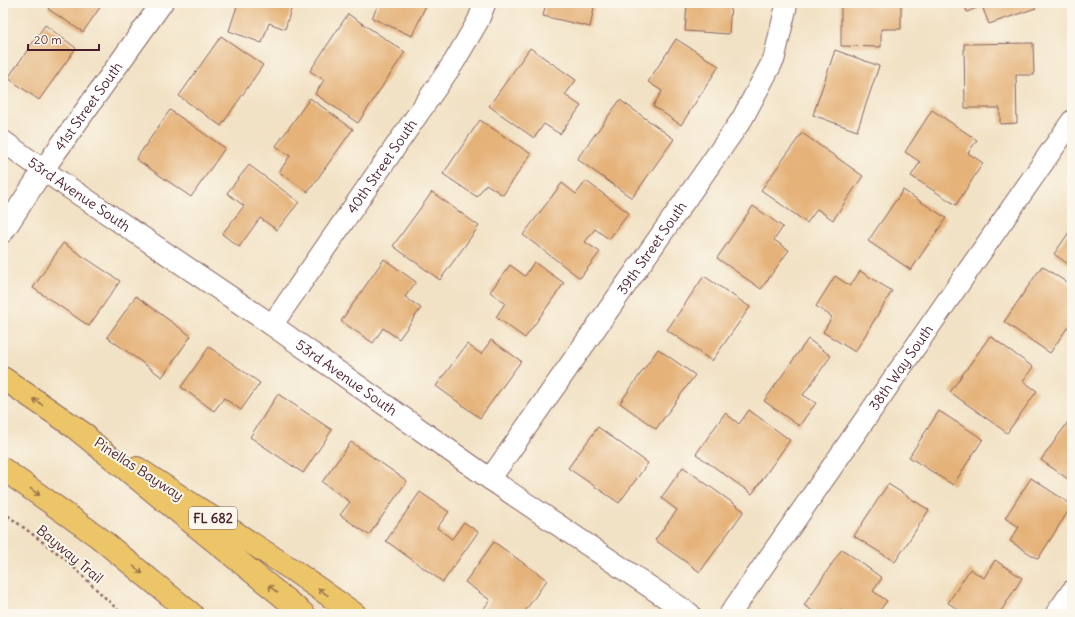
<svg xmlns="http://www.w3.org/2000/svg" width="1075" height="617" font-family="Delius,sans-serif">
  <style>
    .building { fill: #e5b279 }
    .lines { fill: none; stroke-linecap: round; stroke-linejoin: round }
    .street-casing { stroke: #856361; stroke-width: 23 }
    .primary-casing { stroke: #856361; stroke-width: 24 }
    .highway-casing { stroke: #856361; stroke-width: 24 }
    .path { stroke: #856361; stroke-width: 2.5; stroke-dasharray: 3 3; stroke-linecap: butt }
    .street { stroke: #fff; stroke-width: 21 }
    .primary { stroke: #edc569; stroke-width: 22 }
    .highway { stroke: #edc569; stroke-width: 22 }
    .oneway { stroke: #9c724a }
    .labels { text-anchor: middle; stroke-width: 4; stroke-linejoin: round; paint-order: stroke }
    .shield { fill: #fbf7ec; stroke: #7f6065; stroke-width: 1 }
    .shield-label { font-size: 13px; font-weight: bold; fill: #4a1f2b }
    .street-label { font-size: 14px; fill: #4a1f2b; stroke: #fbf7ec }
  </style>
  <rect width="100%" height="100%" fill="#fbf7ec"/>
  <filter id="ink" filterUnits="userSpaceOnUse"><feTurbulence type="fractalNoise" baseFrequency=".025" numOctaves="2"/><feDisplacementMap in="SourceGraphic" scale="8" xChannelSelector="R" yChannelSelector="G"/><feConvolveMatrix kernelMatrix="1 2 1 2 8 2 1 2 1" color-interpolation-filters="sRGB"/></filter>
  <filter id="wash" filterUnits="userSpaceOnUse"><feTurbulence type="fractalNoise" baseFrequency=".012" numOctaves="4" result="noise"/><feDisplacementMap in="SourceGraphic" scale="16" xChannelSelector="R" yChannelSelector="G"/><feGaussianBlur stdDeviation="0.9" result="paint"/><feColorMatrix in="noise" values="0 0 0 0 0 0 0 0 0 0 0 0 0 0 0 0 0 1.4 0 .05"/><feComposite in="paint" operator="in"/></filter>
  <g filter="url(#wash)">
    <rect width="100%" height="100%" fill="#f2e2c5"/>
    <g id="blocks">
      <path class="building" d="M52 3H103L83 32 48 9Z
        M238 3H293L285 29 269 23 262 43 229 31Z
        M379 3H427L412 36 372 18Z
        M546 3H595L590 27 543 16Z
        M687 3H731L729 34 685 31Z
        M841 3H901V29H881V47L841 46Z
        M964 3H1035L1036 8 989 24 982 6 967 12Z
        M348 14 405 52 358 123 315 94 324 80 310 71Z
        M45 25 76 48 39 100 8 78Z
        M221 36 263 65 221 126 179 96Z
        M676 39 719 66 681 125 653 106 662 91 648 82Z
        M1033 43 1034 75H1016L1017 123 1000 124V108H965L964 44Z
        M530 48 576 80 565 95 581 106 560 134 544 124 534 138 489 106Z
        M835 50 879 66 857 131 813 115Z
        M310 98 353 129 308 192 279 172 290 156 276 146Z
        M620 100 674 139 632 198 577 159Z
        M170 110 225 148 191 197 136 159Z
        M932 110 977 140 968 153 983 163 956 205 911 176 920 162 905 152Z
        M480 120 531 154 503 195 486 184 477 197 443 174Z
        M802 133 863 176 833 220 817 209 807 223 761 190Z
        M249 165 299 202 277 230 260 218 239 247 222 234 244 206 227 193Z
        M586 181 629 213 609 239 595 229 585 242 600 252 580 278 523 235 562 183 576 194Z
        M903 190 946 218 911 270 868 241Z
        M432 192 479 226 440 280 393 246Z
        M753 206 783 227 774 240 789 250 761 289 717 258Z
        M1072 228V267L1054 254Z
        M63 243 120 281 89 326 33 288Z
        M384 259 416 282 405 297 421 308 399 339 383 328 373 343 341 321Z
        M534 262 564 283 525 338 496 317 505 303 490 292 510 265 525 276Z
        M1042 266 1072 286V321L1050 353 1004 322Z
        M860 271 892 291 855 352 823 332 832 317 816 306 835 276 850 286Z
        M704 276 750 307 712 361 667 330Z
        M136 296 191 336 162 377 107 337Z
        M990 336 1033 367 1023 381 1037 391 1007 433 950 392Z
        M808 339 831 356 803 395 816 403 799 426 764 401Z
        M491 340 521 361 480 418 436 386 467 344 481 354Z
        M209 347 260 383 241 410 224 398 214 411 181 387Z
        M658 349 695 375 656 429 620 403Z
        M278 394 332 430 303 473 250 437Z
        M749 410 790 440 752 494 696 454 725 413 739 424Z
        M939 411 983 439 953 485 909 457Z
        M1068 422 1072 424V482L1041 460Z
        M598 427 648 463 619 503 568 468Z
        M351 442 407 481 369 535 340 515 350 502 322 482Z
        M683 467 744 511 700 572 655 540 677 510 661 498Z
        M1031 478 1072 505 1038 559 1010 541 1019 527 1005 518Z
        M888 484 929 510 895 562 854 536Z
        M420 492 449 512 437 528 452 539 464 522 478 532 443 582 386 541Z
        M494 542 547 580 523 614H480L490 600 465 582Z
        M842 549 882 578 873 591 887 601 877 614H847L840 610 837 614H817L804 605Z
        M995 560 1022 578 999 614H965L948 603 970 569 984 578Z"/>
    </g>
  </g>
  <g filter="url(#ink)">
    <use href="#blocks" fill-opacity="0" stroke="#856361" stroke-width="1"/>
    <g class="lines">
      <g class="street-casing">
        <g id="street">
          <path id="s1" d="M3 141 43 170 272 325 490 479 690 614"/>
          <path id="s2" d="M3 232 43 170 162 3"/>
          <path id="s3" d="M272 325 454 62 478 21 485 3"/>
          <path id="s4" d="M490 479 742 119 774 59 787 3"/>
          <path id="s5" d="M730 614 1072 121"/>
          <path d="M1056 614 1072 591"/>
        </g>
      </g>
      <g class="primary-casing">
        <path id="primary" d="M3 378 86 435
          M137 468 294 571 355 614
          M3 469 97 536 192 614"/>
      </g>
      <g class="highway-casing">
        <path id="highway" d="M70 424 304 614"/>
      </g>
      <path class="path" d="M3 512 64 558 122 614"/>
      <use href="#street" class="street"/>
      <use href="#primary" class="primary"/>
      <use href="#highway" class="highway"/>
    </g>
    <defs><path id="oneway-shaft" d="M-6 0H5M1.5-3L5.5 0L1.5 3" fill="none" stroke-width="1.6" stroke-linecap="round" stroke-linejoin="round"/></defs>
    <g class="oneway">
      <use href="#oneway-shaft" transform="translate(38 402) rotate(-145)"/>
      <use href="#oneway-shaft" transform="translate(35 492) rotate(36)"/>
      <use href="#oneway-shaft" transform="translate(138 570) rotate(39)"/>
      <use href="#oneway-shaft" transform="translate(273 589) rotate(-141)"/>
      <use href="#oneway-shaft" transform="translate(323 592) rotate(-145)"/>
    </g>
  </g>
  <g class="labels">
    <rect class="shield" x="189" y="507" width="48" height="22" rx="3"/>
    <g class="shield-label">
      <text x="213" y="523">FL 682</text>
    </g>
    <g class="street-label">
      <text dy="5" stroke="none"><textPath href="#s2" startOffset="152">41st Street South</textPath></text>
      <text dy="5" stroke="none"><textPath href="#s3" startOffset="193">40th Street South</textPath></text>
      <text dy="5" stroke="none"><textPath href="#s1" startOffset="93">53rd Avenue South</textPath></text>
      <text dy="5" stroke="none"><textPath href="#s4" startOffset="282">39th Street South</textPath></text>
      <text dy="5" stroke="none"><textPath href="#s5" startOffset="300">38th Way South</textPath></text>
      <text dy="5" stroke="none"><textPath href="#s1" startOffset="417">53rd Avenue South</textPath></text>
      <text transform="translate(139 469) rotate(33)" y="5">Pinellas Bayway</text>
      <text transform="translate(70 554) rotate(40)" y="5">Bayway Trail</text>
    </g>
  </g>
  <rect width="1075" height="617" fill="none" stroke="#fbf7ec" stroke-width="16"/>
  <path d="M28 44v6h71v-6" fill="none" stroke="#4a1f2b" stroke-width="2"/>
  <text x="34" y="44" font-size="12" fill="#4a1f2b" stroke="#fbf7ec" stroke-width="3" paint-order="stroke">20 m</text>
</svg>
